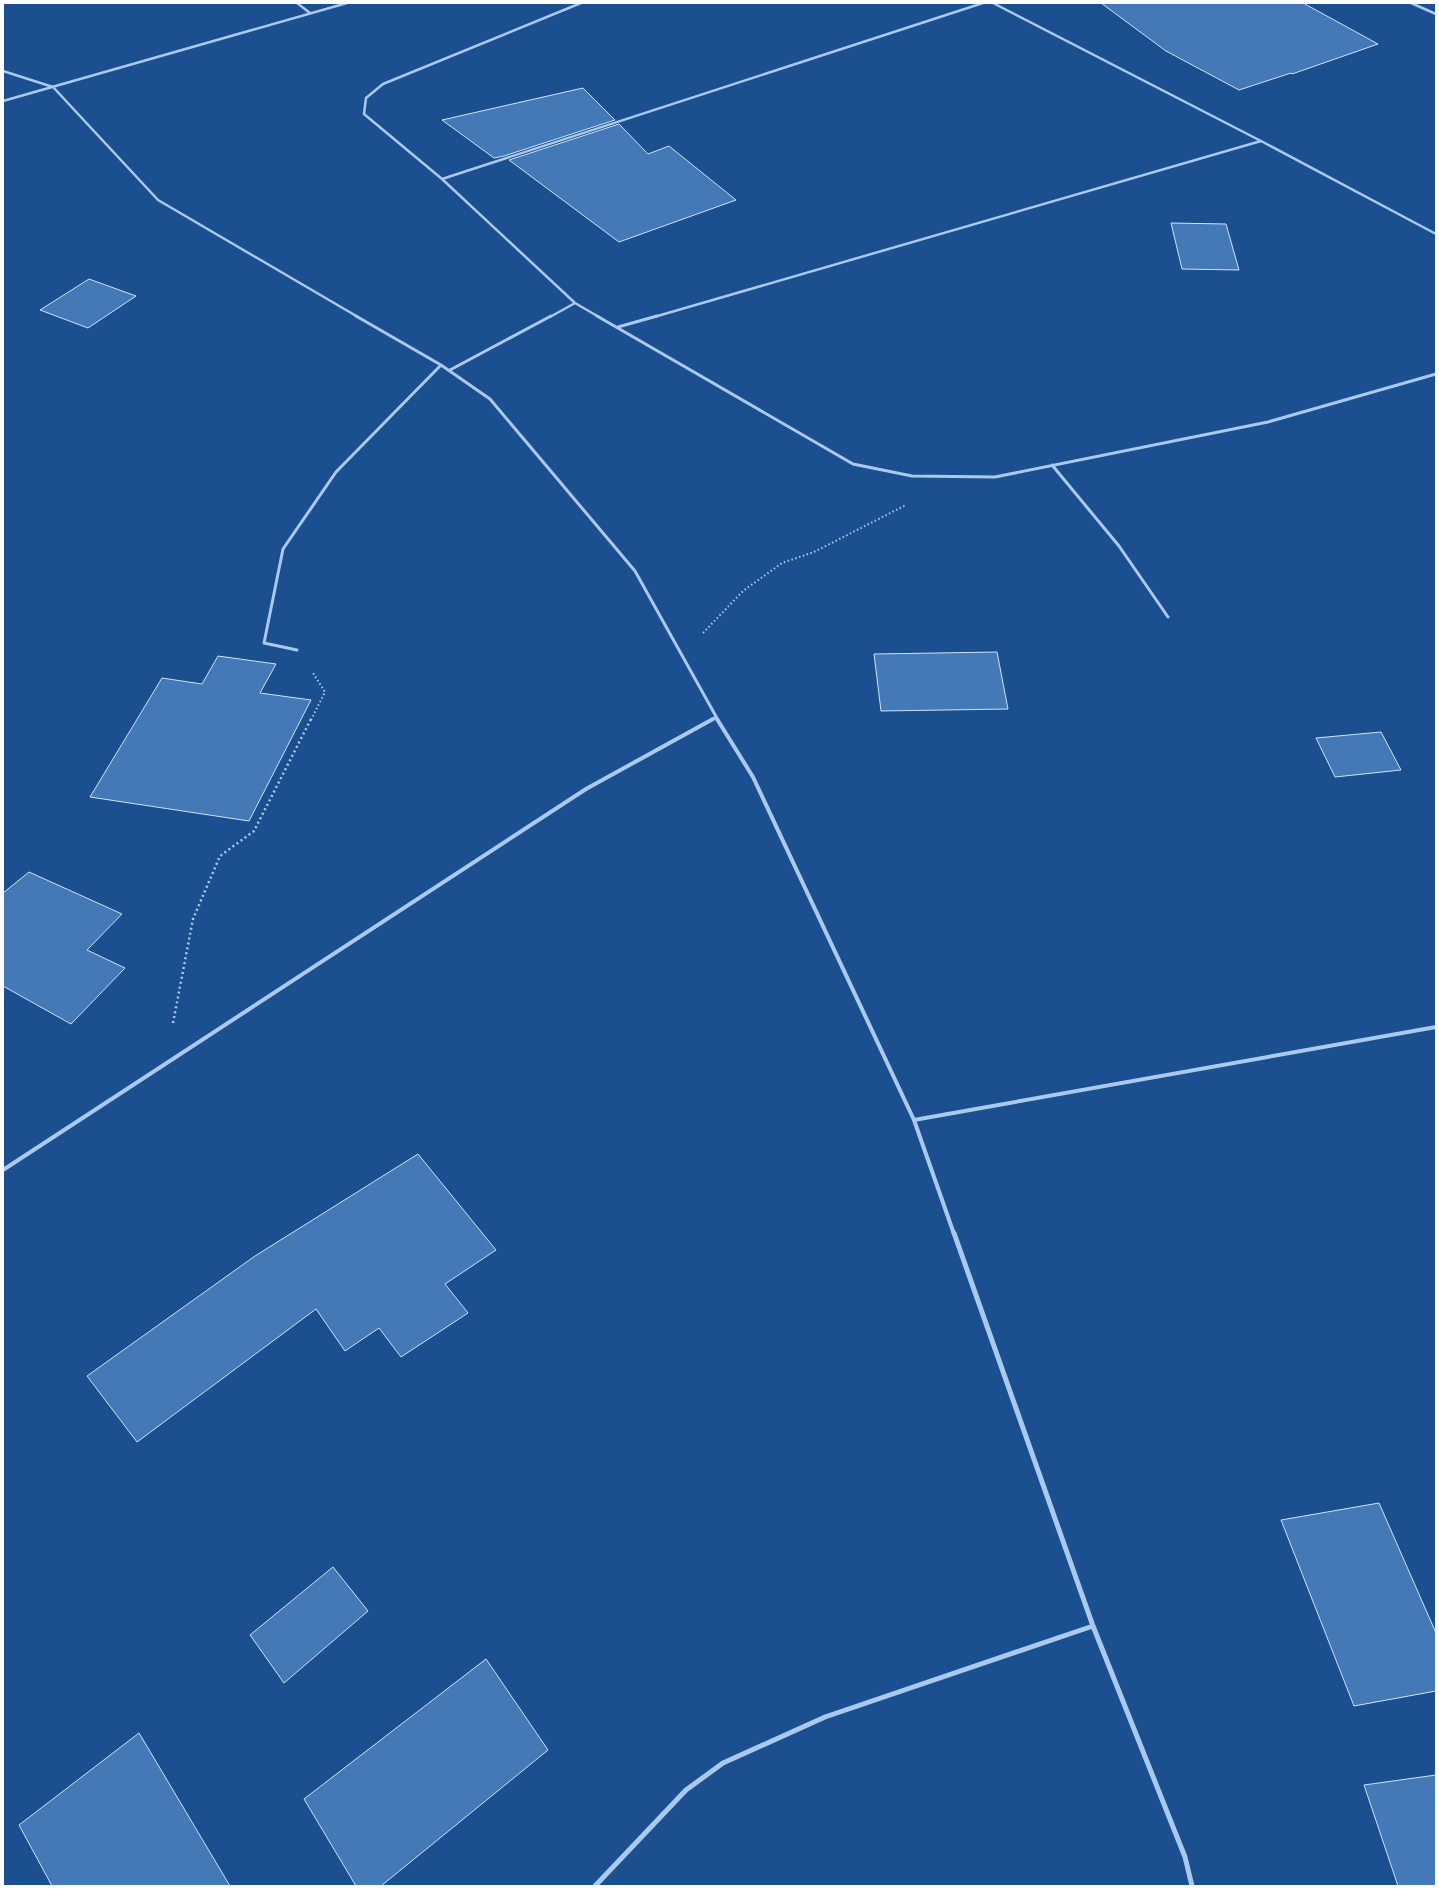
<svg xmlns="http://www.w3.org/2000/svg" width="1439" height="1889" font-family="Signika,sans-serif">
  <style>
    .building { fill: #4478b7; stroke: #cfe3fa }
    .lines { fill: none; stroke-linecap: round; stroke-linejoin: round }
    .path-far1 { stroke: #a9c9ee; stroke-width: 2; stroke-dasharray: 1.5 2.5; stroke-linecap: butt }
    .path { stroke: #a9c9ee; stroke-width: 2.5; stroke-dasharray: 2 3; stroke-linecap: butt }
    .street-far3 { stroke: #a9c9ee; stroke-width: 2.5 }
    .street-far2 { stroke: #a9c9ee; stroke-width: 3 }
    .street-far1 { stroke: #a9c9ee; stroke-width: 4 }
    .street { stroke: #a9c9ee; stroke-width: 5 }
  </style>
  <rect width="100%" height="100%" fill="#1b4f8f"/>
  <path class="building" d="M1101 3H1303L1378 44 1292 74 1291 73 1239 90 1166 51Z
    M583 88 615 120 504 156 494 158 442 120Z
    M619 124 648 154 669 146 736 200 619 242 509 160Z
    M1171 223 1226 224 1239 270 1182 269Z
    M89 279 136 296 88 328 40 310Z
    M997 652 1008 709 881 711 874 654Z
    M218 656 276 664 260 693 311 700 249 821 90 797 162 678 202 684Z
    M1381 732 1401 770 1335 777 1316 738Z
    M29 872 122 914 87 950 125 968 71 1024 3 986V893Z
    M418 1154 496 1250 445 1284 468 1313 401 1357 379 1328 345 1351 316 1309 137 1442 87 1376 255 1256Z
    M1379 1503 1436 1633V1691L1354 1706 1281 1520Z
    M333 1567 368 1611 284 1683 250 1635Z
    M486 1659 548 1750 381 1886H356L304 1799Z
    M139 1733 230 1886H52L19 1825Z
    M1436 1775V1886H1398L1364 1785Z"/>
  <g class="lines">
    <path class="path-far1" d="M703 633 743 591 782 563 814 552 906 505
      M311 720 325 692 313 673"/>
    <path class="path" d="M173 1023 193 919 220 856 254 831 311 719"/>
    <path class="street-far3" d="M297 3 310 13
      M581 3 383 84 366 98 364 114 442 179 575 303 599 317
      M993 3 1261 141 1436 234
      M1411 3 1436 14
      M3 71 53 87 158 200 358 317
      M3 101 347 3
      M442 179 983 3
      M550 317 575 303
      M654 317 1261 141"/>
    <path class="street-far2" d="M356 316 441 365 490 399 635 571 718 720
      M597 316 853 464 912 476 995 477 1268 422 1436 374
      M618 327 657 316
      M450 370 551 316
      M1052 465 1119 546 1168 617
      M297 650 264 643 283 549 336 472 441 365
      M711 720 716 717"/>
    <path class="street-far1" d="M717 719 753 777 914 1120 954 1234
      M914 1120 1436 1027
      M3 1170 586 789 713 719"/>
    <path class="street" d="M954 1233 1093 1626 1185 1857 1192 1886
      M595 1886 686 1790 723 1763 825 1717 1093 1626"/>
  </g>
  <rect width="1439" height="1889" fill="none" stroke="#ffffff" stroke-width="8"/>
</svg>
